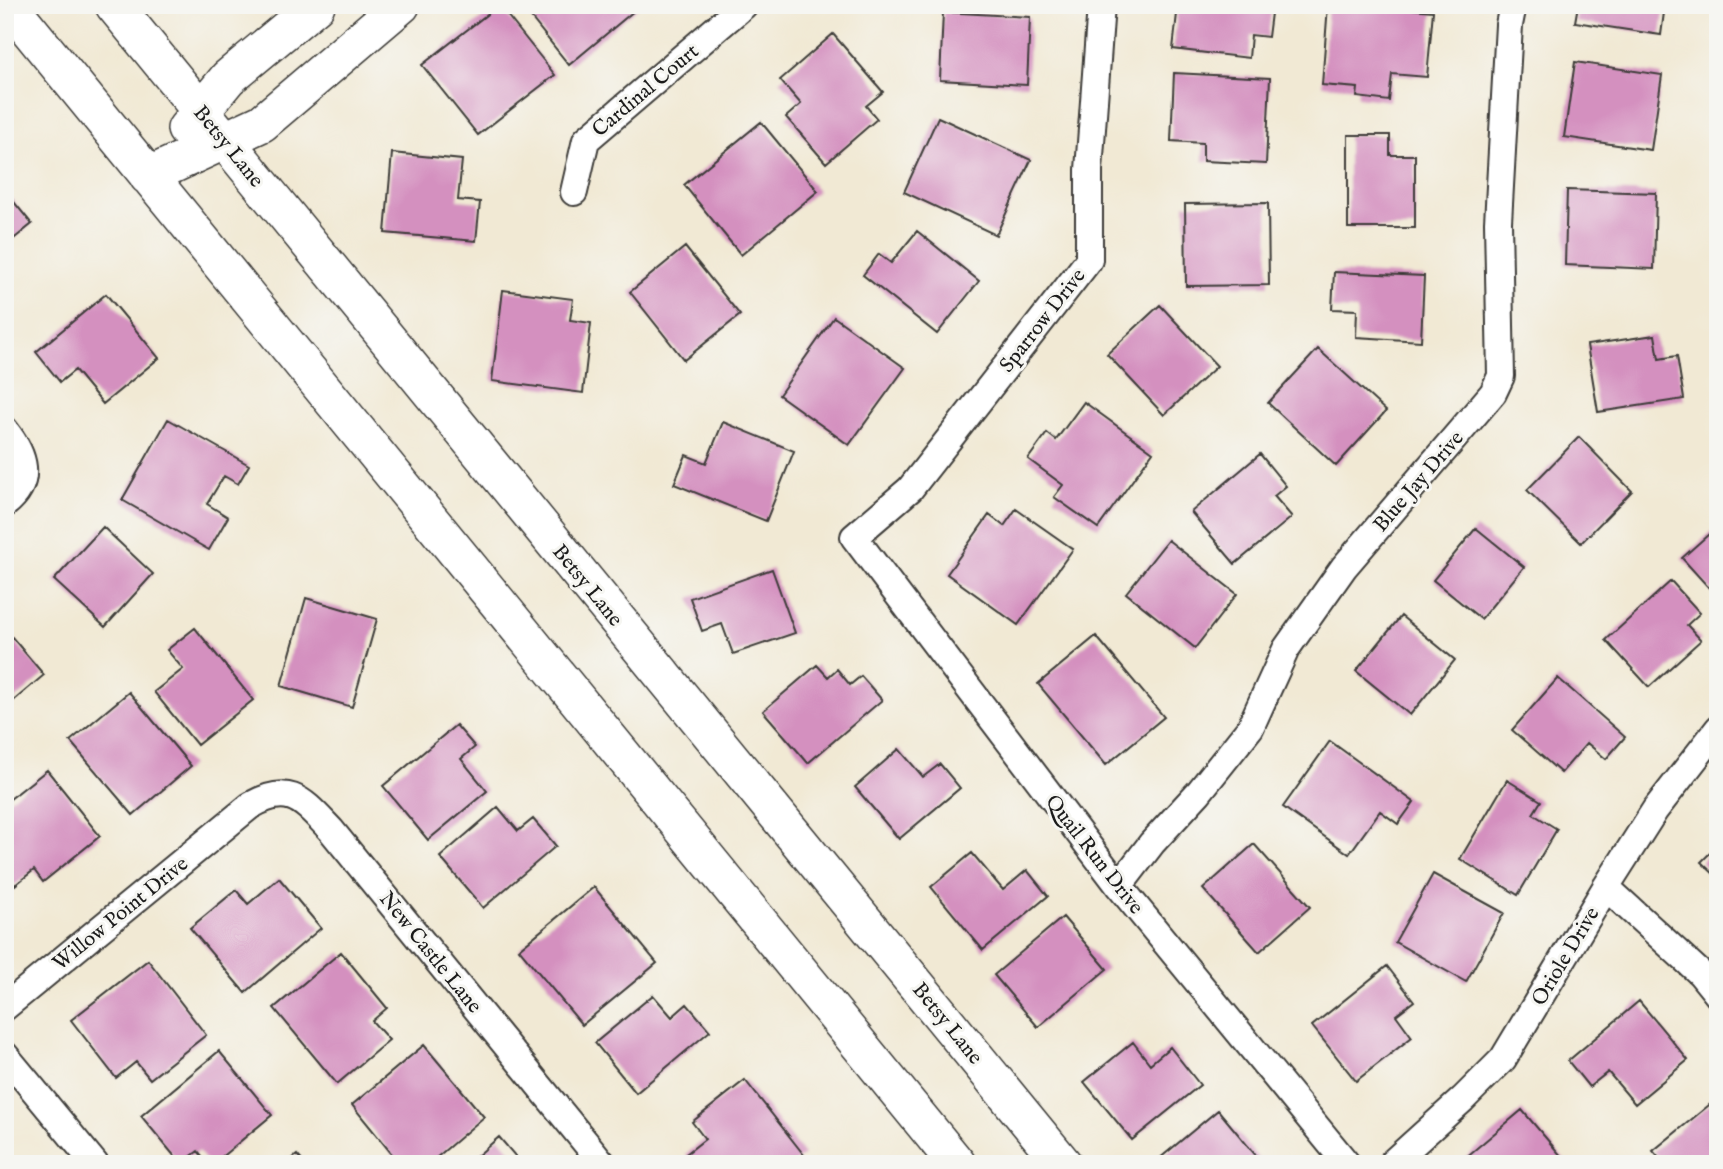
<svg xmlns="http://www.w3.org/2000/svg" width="1723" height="1169" font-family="'IM FELL English',serif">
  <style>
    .building { fill: #d490bf }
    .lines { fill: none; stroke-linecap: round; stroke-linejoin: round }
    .minor-casing { stroke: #3c3b38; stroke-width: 30 }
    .secondary-casing { stroke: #3c3b38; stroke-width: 40 }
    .minor { stroke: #fff; stroke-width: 26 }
    .secondary { stroke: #fff; stroke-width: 37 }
    .labels { text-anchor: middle; stroke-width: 6; stroke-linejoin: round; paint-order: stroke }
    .street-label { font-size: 21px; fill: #1c1c1c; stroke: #f6f6f2 }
  </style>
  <rect width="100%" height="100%" fill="#f6f6f2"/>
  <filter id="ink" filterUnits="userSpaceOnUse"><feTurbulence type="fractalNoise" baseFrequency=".0143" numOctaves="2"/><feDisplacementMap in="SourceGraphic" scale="14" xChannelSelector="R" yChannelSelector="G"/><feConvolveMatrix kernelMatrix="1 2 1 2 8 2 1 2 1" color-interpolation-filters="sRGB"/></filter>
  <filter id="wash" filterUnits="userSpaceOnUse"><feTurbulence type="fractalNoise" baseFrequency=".00686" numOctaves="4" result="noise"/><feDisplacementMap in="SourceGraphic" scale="28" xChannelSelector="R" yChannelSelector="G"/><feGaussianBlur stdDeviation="1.57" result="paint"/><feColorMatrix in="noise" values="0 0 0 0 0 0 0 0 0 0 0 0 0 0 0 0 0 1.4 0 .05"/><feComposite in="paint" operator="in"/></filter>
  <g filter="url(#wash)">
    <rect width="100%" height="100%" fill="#f1e9d4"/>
    <g id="blocks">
      <path class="building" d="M499 5 555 75 478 135 422 65Z
        M521 5H641L569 65Z
        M1178 5H1272L1268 37 1251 35 1249 58 1173 49Z
        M1328 5H1367L1433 11 1427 77 1392 74 1389 101 1357 97 1358 88 1322 85Z
        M1578 5H1665L1661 35 1575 22Z
        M943 12 1030 17 1027 85 940 80Z
        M833 34 883 92 866 106 877 119 826 163 786 117 801 104 780 80Z
        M1575 62 1662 75 1651 150 1564 137Z
        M1174 73 1270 78 1266 164 1203 161V143L1171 141Z
        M938 117 1031 160 996 235 904 192Z
        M761 122 818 191 741 255 684 185Z
        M1348 135H1390V155H1415V228H1348Z
        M392 153 462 160 458 200 480 202 476 241 385 233Z
        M1567 190 1656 193 1654 269 1565 265Z
        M5 191 32 224 5 246Z
        M1268 203 1269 285 1186 286 1185 204Z
        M917 231 979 281 937 334 863 275 879 254 891 263Z
        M685 247 740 315 684 360 630 292Z
        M1334 272 1424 276 1421 341 1356 337 1357 310 1332 309Z
        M503 290 573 299 570 320 591 323 583 393 492 381Z
        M106 294 159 358 103 404 75 370 60 382 36 352Z
        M1160 305 1217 366 1164 415 1107 354Z
        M834 317 905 368 849 445 779 395Z
        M1655 335 1659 359 1677 356 1684 399 1598 412 1587 345Z
        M1318 349 1386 411 1336 466 1268 403Z
        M1084 402 1153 452 1098 528 1054 497 1063 485 1028 459 1047 433 1056 440Z
        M168 419 249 465 238 484 224 476 207 504 228 517 209 550 122 500Z
        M723 422 794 451 766 521 674 484 686 455 706 463Z
        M1579 437 1632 491 1581 543 1527 490Z
        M1260 454 1286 486 1274 496 1292 517 1235 564 1191 512Z
        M1016 509 1073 549 1018 625 947 574 989 515 1004 526Z
        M1718 526V598L1682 558Z
        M103 527 153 574 105 627 54 580Z
        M1476 528 1524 567 1481 619 1433 580Z
        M1168 540 1237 594 1195 648 1126 593Z
        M772 569 795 633 733 654 722 624 702 631 690 598Z
        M1671 581 1700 613 1687 625 1701 640 1649 687 1606 640Z
        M306 598 377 619 352 707 281 686Z
        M1401 616 1455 660 1410 715 1356 671Z
        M195 628 253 700 197 745 154 692 183 669 167 650Z
        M5 629 44 675 5 708Z
        M1096 636 1164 717 1106 765 1038 684Z
        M817 665 828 677 837 669 850 685 861 676 882 700 808 763 763 711Z
        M1558 678 1625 737 1606 759 1587 743 1561 773 1512 730Z
        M129 692 191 766 133 815 70 741Z
        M456 725 475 747 461 759 487 791 428 840 383 786Z
        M1330 741 1414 802 1398 824 1380 811 1349 854 1283 807Z
        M899 749 923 777 940 764 960 788 899 839 855 787Z
        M47 770 100 836 43 882 34 870 15 885 5 872V803Z
        M1507 780 1541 801 1533 814 1557 829 1518 895 1460 859Z
        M498 807 518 831 533 819 556 846 483 908 440 857Z
        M1254 844 1310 907 1259 952 1203 889Z
        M1718 845V878L1701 862Z
        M972 853 1003 890 1027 870 1048 896 983 950 931 887Z
        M1433 874 1504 913 1466 982 1395 942Z
        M279 878 321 928 245 993 190 928 236 890 248 904Z
        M594 887 657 963 582 1025 519 949Z
        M1063 917 1107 969 1038 1027 994 975Z
        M341 952 387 1008 372 1021 389 1040 337 1084 274 1008Z
        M148 960 206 1035 150 1079 136 1062 116 1078 71 1020Z
        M1387 966 1414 1001 1396 1015 1412 1037 1356 1081 1312 1026Z
        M653 995 672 1017 687 1004 710 1031 636 1093 595 1043Z
        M1639 1001 1688 1060 1635 1104 1608 1072 1589 1087 1568 1061Z
        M1133 1042 1150 1064 1170 1047 1200 1085 1132 1140 1084 1082Z
        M424 1045 484 1117 429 1164H400L352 1105Z
        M219 1051 272 1115 213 1164H209L198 1151 181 1164 141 1116Z
        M745 1080 804 1155 793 1164H693L686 1154 705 1139 692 1122Z
        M1714 1101 1718 1105V1164H1664L1653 1151Z
        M1218 1110 1263 1164H1153Z
        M1522 1110 1568 1164H1470L1465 1158Z
        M499 1137 522 1164H468Z
        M297 1155 305 1164H286Z"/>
    </g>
  </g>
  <g filter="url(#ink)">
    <use href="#blocks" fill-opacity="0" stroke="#3c3b38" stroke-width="2"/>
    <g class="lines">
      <g class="minor-casing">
        <path id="minor" d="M1101 5 1089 170V260L910 489 854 537 1119 886 1347 1164
          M574 192 586 140 744 5
          M5 430C24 454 34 481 5 504
          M1119 886 1152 843 1199 792 1250 728 1286 649 1344 567 1493 393 1501 376 1498 222 1509 25 1513 5
          M1606 887 1701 974 1718 995
          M5 1007 250 806C290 782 303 801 331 830L603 1164
          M5 1055 95 1164
          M1391 1164 1463 1099 1503 1059 1606 887 1655 810 1718 729"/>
      </g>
      <g class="secondary-casing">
        <path id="secondary" d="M9 5 957 1164
          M114 5 1063 1164
          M186 129 228 78 316 5
          M148 176 262 123 401 5"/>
      </g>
      <use href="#minor" class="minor"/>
      <use href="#secondary" class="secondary"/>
    </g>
  </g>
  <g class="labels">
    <g class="street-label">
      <text transform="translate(645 90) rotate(-40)" y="7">Cardinal Court</text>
      <text transform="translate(229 146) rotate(51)" y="7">Betsy Lane</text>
      <text transform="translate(1042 320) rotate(-52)" y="7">Sparrow Drive</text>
      <text transform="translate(1418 481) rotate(-49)" y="7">Blue Jay Drive</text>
      <text transform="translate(588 585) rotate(51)" y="7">Betsy Lane</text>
      <text transform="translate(1095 854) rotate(52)" y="7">Quail Run Drive</text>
      <text transform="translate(120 913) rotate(-39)" y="7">Willow Point Drive</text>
      <text transform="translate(431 952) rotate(51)" y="7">New Castle Lane</text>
      <text transform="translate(1565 956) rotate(-59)" y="7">Oriole Drive</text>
      <text transform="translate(948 1023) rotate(51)" y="7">Betsy Lane</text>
    </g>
  </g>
  <rect width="1723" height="1169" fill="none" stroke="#f6f6f2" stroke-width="28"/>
</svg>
